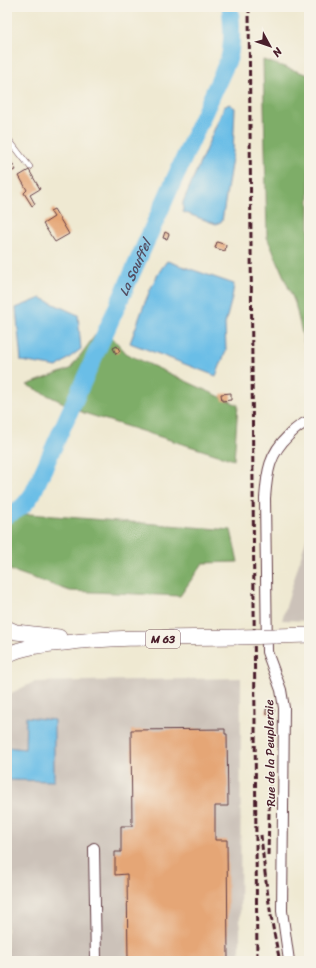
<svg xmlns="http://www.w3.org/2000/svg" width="316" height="968" font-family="Sriracha,sans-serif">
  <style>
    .industrial { fill: #ccc2b9 }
    .forest { fill: #7ead67; stroke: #646649 }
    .water { fill: #6bbee7; stroke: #5a6e89 }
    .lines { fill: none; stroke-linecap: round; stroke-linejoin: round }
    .river { stroke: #6bbee7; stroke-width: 17 }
    .building { fill: #e5a676 }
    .lane-casing { stroke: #633d44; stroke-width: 6 }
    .street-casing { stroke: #633d44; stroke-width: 12 }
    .primary-casing { stroke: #633d44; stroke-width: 16 }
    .lane { stroke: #fff; stroke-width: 5 }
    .street { stroke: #fff; stroke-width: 10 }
    .primary { stroke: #fff; stroke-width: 15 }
    .rail { stroke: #4a1f2b; stroke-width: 3; stroke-dasharray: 6 3; stroke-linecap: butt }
    .primary-bridge-casing { stroke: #633d44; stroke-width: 16; stroke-linecap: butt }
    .primary-bridge { stroke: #fff; stroke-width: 15 }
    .labels { text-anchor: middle; stroke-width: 3; stroke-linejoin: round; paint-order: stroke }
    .shield { fill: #f7f3e8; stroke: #7e5f64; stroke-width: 1 }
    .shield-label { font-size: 11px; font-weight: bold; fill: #4a1f2b }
    .street-label { font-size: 12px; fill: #4a1f2b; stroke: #f7f3e8 }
    .water-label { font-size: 13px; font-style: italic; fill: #544f63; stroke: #f7f3e8 }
  </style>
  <rect width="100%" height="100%" fill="#f7f3e8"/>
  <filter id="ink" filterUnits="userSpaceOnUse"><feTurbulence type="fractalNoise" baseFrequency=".025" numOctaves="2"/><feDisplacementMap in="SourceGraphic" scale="8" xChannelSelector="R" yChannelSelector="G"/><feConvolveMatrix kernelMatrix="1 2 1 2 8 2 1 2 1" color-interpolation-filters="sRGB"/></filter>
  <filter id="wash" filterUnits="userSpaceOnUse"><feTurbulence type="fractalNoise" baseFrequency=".012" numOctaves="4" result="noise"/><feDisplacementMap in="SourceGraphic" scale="16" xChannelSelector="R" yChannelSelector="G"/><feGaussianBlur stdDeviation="0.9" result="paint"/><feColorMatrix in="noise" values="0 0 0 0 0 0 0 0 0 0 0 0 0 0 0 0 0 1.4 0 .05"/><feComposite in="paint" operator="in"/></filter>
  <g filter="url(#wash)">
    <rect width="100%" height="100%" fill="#efe9d2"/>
    <path class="industrial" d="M309 529V621L282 620Z
      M241 678 240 961H7V695L34 682Z"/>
    <path class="forest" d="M263 60 309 75V354L306 351 295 303 267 237Z
      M102 326 127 354 238 405 234 460 84 413 27 385 70 369Z
      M29 514 231 530 238 562 203 563 180 596 70 591 7 569V517Z"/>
    <path class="water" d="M229 104 235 108 233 152 222 221 216 224 183 212V202L224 107Z
      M167 261 234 284 232 298 225 324 226 351 216 376 130 343C140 318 150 281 167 261Z
      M41 298 78 315 81 349 57 367 21 361 16 308Z
      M26 717 54 720V781L8 780 7 747 25 749Z"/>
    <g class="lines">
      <path class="river" id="s1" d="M7 515C20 510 25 505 33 493L229 58C233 41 232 24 230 7"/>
    </g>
    <g id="blocks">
      <path class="building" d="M10 160 16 170 13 171 7 162Z
        M29 170 40 189 30 195 35 204 32 206 24 193 27 190 19 176Z
        M54 209 69 234 55 242 43 224 54 217 50 211Z
        M165 232 169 234 167 239 163 238Z
        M217 242 226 245 225 251 215 248Z
        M117 346 120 351 116 354 113 348Z
        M231 393V400L222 401 221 394Z
        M266 709H274V715L266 714Z
        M225 729V734H227L228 806H215V840H227L228 961H128L127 874 115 875V852H121V826H132L131 730Z"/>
    </g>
  </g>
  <g filter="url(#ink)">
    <use href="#blocks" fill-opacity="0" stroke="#633d44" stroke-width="1"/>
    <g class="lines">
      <g class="lane-casing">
        <path id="lane" d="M7 137 30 167"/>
      </g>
      <g class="street-casing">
        <path id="street" d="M94 848 96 961
          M289 961 282 911 284 708 281 690 267 652 265 498C267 472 269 454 289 435 295 429 301 424 309 421"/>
      </g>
      <g class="primary-casing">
        <path id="primary" d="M7 628 16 632 59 637
          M275 636 309 635
          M7 655C25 646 44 645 64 643 121 636 180 638 238 637"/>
      </g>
      <use href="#lane" class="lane"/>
      <use href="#street" class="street"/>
      <use href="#primary" class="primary"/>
      <path class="rail" d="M249 7 257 961
        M261 835C265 877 270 919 280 961
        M268 855 270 771"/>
      <g class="primary-bridge-casing">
        <path id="primary-bridge" d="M238 637 275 636"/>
      </g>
      <use href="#primary-bridge" class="primary-bridge"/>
    </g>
  </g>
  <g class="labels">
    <rect class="shield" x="146" y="630" width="34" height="18" rx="3"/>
    <g class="shield-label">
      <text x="163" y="643">M 63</text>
    </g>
    <g class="street-label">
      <text transform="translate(270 753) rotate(-91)" y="4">Rue de la Peupleraie</text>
    </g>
    <g class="water-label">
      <text dy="5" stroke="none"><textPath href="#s1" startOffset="282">La Souffel</textPath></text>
    </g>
  </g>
  <rect width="316" height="968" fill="none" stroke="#f7f3e8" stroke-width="24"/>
  <g transform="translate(270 46) rotate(130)" stroke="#f7f3e8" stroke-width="3" paint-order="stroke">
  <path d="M0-3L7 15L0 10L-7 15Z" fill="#4a1f2b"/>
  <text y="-6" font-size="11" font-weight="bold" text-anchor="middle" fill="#4a1f2b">N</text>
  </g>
</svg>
